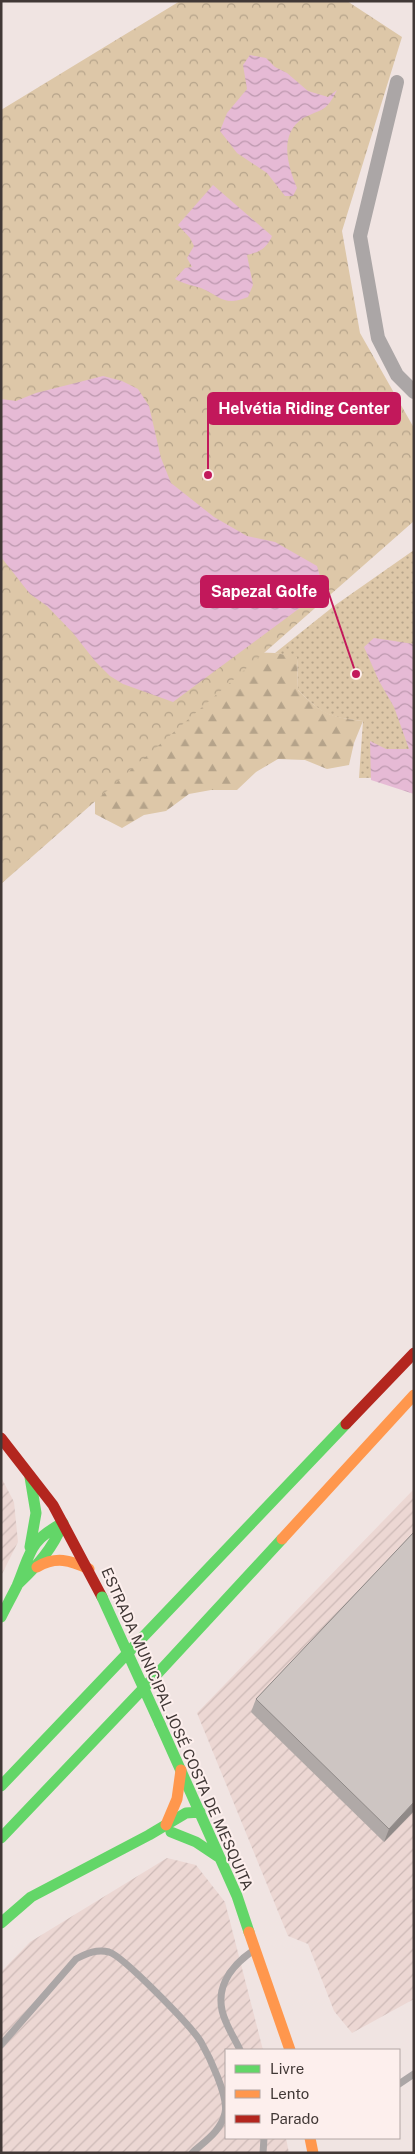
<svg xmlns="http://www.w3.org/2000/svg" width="415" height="2154" font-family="'Public Sans',sans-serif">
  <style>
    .industrial { fill: url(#industrial-furrows) }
    .grass { fill: url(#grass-dots) }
    .forest { fill: url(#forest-firs) }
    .park { fill: url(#park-crowns) }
    .water { fill: url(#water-waves) }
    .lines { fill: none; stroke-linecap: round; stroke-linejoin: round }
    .lane { stroke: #aba6a6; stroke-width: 7 }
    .street { stroke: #aba6a6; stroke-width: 14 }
    .fast { stroke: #63d668; stroke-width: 11 }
    .slow { stroke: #ff974d; stroke-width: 11 }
    .jam { stroke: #b3261e; stroke-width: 11 }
    .fast-bridge { stroke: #63d668; stroke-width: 11 }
    .wall { fill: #b0a9a7 }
    .shaded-wall { fill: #908a88 }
    .building { fill: #cdc5c2; stroke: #908a88 }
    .labels { text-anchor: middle; stroke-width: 4; stroke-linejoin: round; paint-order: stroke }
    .street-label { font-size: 15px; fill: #413836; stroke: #fdefed }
    .leader { fill: none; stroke: #c2185b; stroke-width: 2 }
    .callout-dot { fill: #c2185b; stroke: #fdefed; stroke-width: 2 }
    .callout { fill: #c2185b; stroke: #c2185b; stroke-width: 2 }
    .callout-label { font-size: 16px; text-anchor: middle; font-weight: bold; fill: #fff }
  </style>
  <defs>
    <pattern id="industrial-furrows" width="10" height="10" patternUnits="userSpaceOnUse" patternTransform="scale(1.25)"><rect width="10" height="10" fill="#ecd7d3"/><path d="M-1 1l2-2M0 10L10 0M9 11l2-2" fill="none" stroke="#ccb9b6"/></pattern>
    <pattern id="grass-dots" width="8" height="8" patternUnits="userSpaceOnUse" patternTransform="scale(1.25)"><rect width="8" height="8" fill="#ddc7a8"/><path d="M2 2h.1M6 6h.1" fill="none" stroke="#b5a38a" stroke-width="1.8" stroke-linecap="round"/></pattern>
    <pattern id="forest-firs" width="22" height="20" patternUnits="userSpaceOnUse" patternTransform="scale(1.25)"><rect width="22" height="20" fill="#ddc7a8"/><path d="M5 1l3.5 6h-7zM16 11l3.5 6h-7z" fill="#b5a38a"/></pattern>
    <pattern id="park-crowns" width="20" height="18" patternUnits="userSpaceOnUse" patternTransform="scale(1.25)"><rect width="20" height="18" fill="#ddc7a8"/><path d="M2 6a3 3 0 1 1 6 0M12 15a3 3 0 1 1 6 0" fill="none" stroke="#b5a38a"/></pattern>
    <pattern id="water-waves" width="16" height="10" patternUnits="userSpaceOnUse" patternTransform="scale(1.25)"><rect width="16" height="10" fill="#e6bad5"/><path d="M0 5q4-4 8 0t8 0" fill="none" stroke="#bc98ae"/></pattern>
  </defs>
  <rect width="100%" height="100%" fill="#f0e4e2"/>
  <path class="industrial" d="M1 1477 14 1502 18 1542 1 1576Z
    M414 1489V1999L352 2033 334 2011 308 1944 288 1936 197 1713Z
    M167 1858 196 1865 225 1902 263 2050H226V2138H286L289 2153H1V1972L30 1942Z"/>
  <path class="grass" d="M414 550V777L359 778 363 721C328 717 323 715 298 690L297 658 275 653 334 606Z"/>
  <path class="forest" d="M248 652 275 653 297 657 298 690C322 714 329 717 363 721L354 743 349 765 327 769 305 760 278 759 256 772 237 790H211L189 794 166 811 144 815 122 828 95 814V788Z"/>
  <path class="park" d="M180 1H347L402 37 342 231 360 333 414 428V521L1 884V110Z"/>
  <path class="water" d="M250 55 266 58 275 67 287 73 308 91 328 97 337 90C331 102 327 109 314 113 311 115 306 116 303 118 278 135 288 166 297 188L293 196H285L267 173 237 153 220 131 227 113 247 89 243 65Z
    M213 185 272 236C267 248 260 252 247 255L253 285 248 297C224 307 220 296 201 288 191 285 184 284 175 279L185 268 192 267 187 258 194 246 190 238 178 225Z
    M103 376 122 381 138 389 149 406 161 458 171 483 214 517 247 536 275 542 317 566 324 590 173 702 123 684 110 676 95 661 73 633 47 606 30 594 1 557V399L16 401 36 393Z
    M374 638 414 644V794L371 780 370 741 386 749H409L394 707 379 681 364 647Z"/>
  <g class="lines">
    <path class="lane" d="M1 2045 76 1959C87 1953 97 1949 109 1952 123 1956 192 2027 201 2042 209 2056 229 2097 225 2113 221 2131 205 2141 192 2153
      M240 2050C236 2041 230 2032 226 2022 212 1991 229 1967 254 1950
      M399 2084 414 2074
      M263 2153 264 2138"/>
    <path class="street" d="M397 82 360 236 378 338 397 375 414 392"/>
    <path class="fast" d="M30 1477 36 1513 30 1547
      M19 1583C38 1565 53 1548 63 1523
      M1 1617C6 1607 12 1596 17 1586 31 1553 28 1541 63 1523
      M160 1724 237 1896 249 1932
      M1 1786 346 1424
      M171 1832 196 1842 220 1858
      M1 1838 159 1672 282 1539
      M1 1923 31 1897 149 1835 186 1813 200 1812"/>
    <path class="slow" d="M282 1539 414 1395
      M37 1567C56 1556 70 1560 89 1569
      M166 1825 177 1799 181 1770
      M249 1932 290 2050
      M310 2138 313 2153"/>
    <path class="jam" d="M346 1424 414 1353
      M1 1438 53 1505 102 1597"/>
    <path class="fast-bridge" d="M102 1597 160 1724"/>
  </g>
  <path class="wall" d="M414 1532V1811L384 1842 251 1712 256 1699Z"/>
  <path class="shaded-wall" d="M414 1802V1811L384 1842 389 1829Z"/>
  <path class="building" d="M414 1532V1802L389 1829 256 1699Z"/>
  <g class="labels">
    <g class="street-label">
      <text transform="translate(177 1729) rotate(66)" y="5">ESTRADA MUNICIPAL JOSÉ COSTA DE MESQUITA</text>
    </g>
  </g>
  <path class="leader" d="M208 475L208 409M356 674L328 591"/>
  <g class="callout-dot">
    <circle cx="208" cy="475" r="5"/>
    <circle cx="356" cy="674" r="5"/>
  </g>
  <g class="callout">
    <rect x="208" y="393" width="192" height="31" rx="5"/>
    <rect x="201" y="576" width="127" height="31" rx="5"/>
  </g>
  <g class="callout-label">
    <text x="304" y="414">Helvétia Riding Center</text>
    <text x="264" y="597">Sapezal Golfe</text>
  </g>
  <rect width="415" height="2154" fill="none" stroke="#413836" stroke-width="5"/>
  <rect x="225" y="2049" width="175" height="90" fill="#fdefed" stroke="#b2a6a4"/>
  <rect x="235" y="2065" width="25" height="8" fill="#63d668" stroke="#b2a6a4"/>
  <text x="270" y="2074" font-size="15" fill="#413836">Livre</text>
  <rect x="235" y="2090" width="25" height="8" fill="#ff974d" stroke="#b2a6a4"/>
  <text x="270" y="2099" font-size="15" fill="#413836">Lento</text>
  <rect x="235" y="2115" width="25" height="8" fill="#b3261e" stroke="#b2a6a4"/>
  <text x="270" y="2124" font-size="15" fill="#413836">Parado</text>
</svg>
